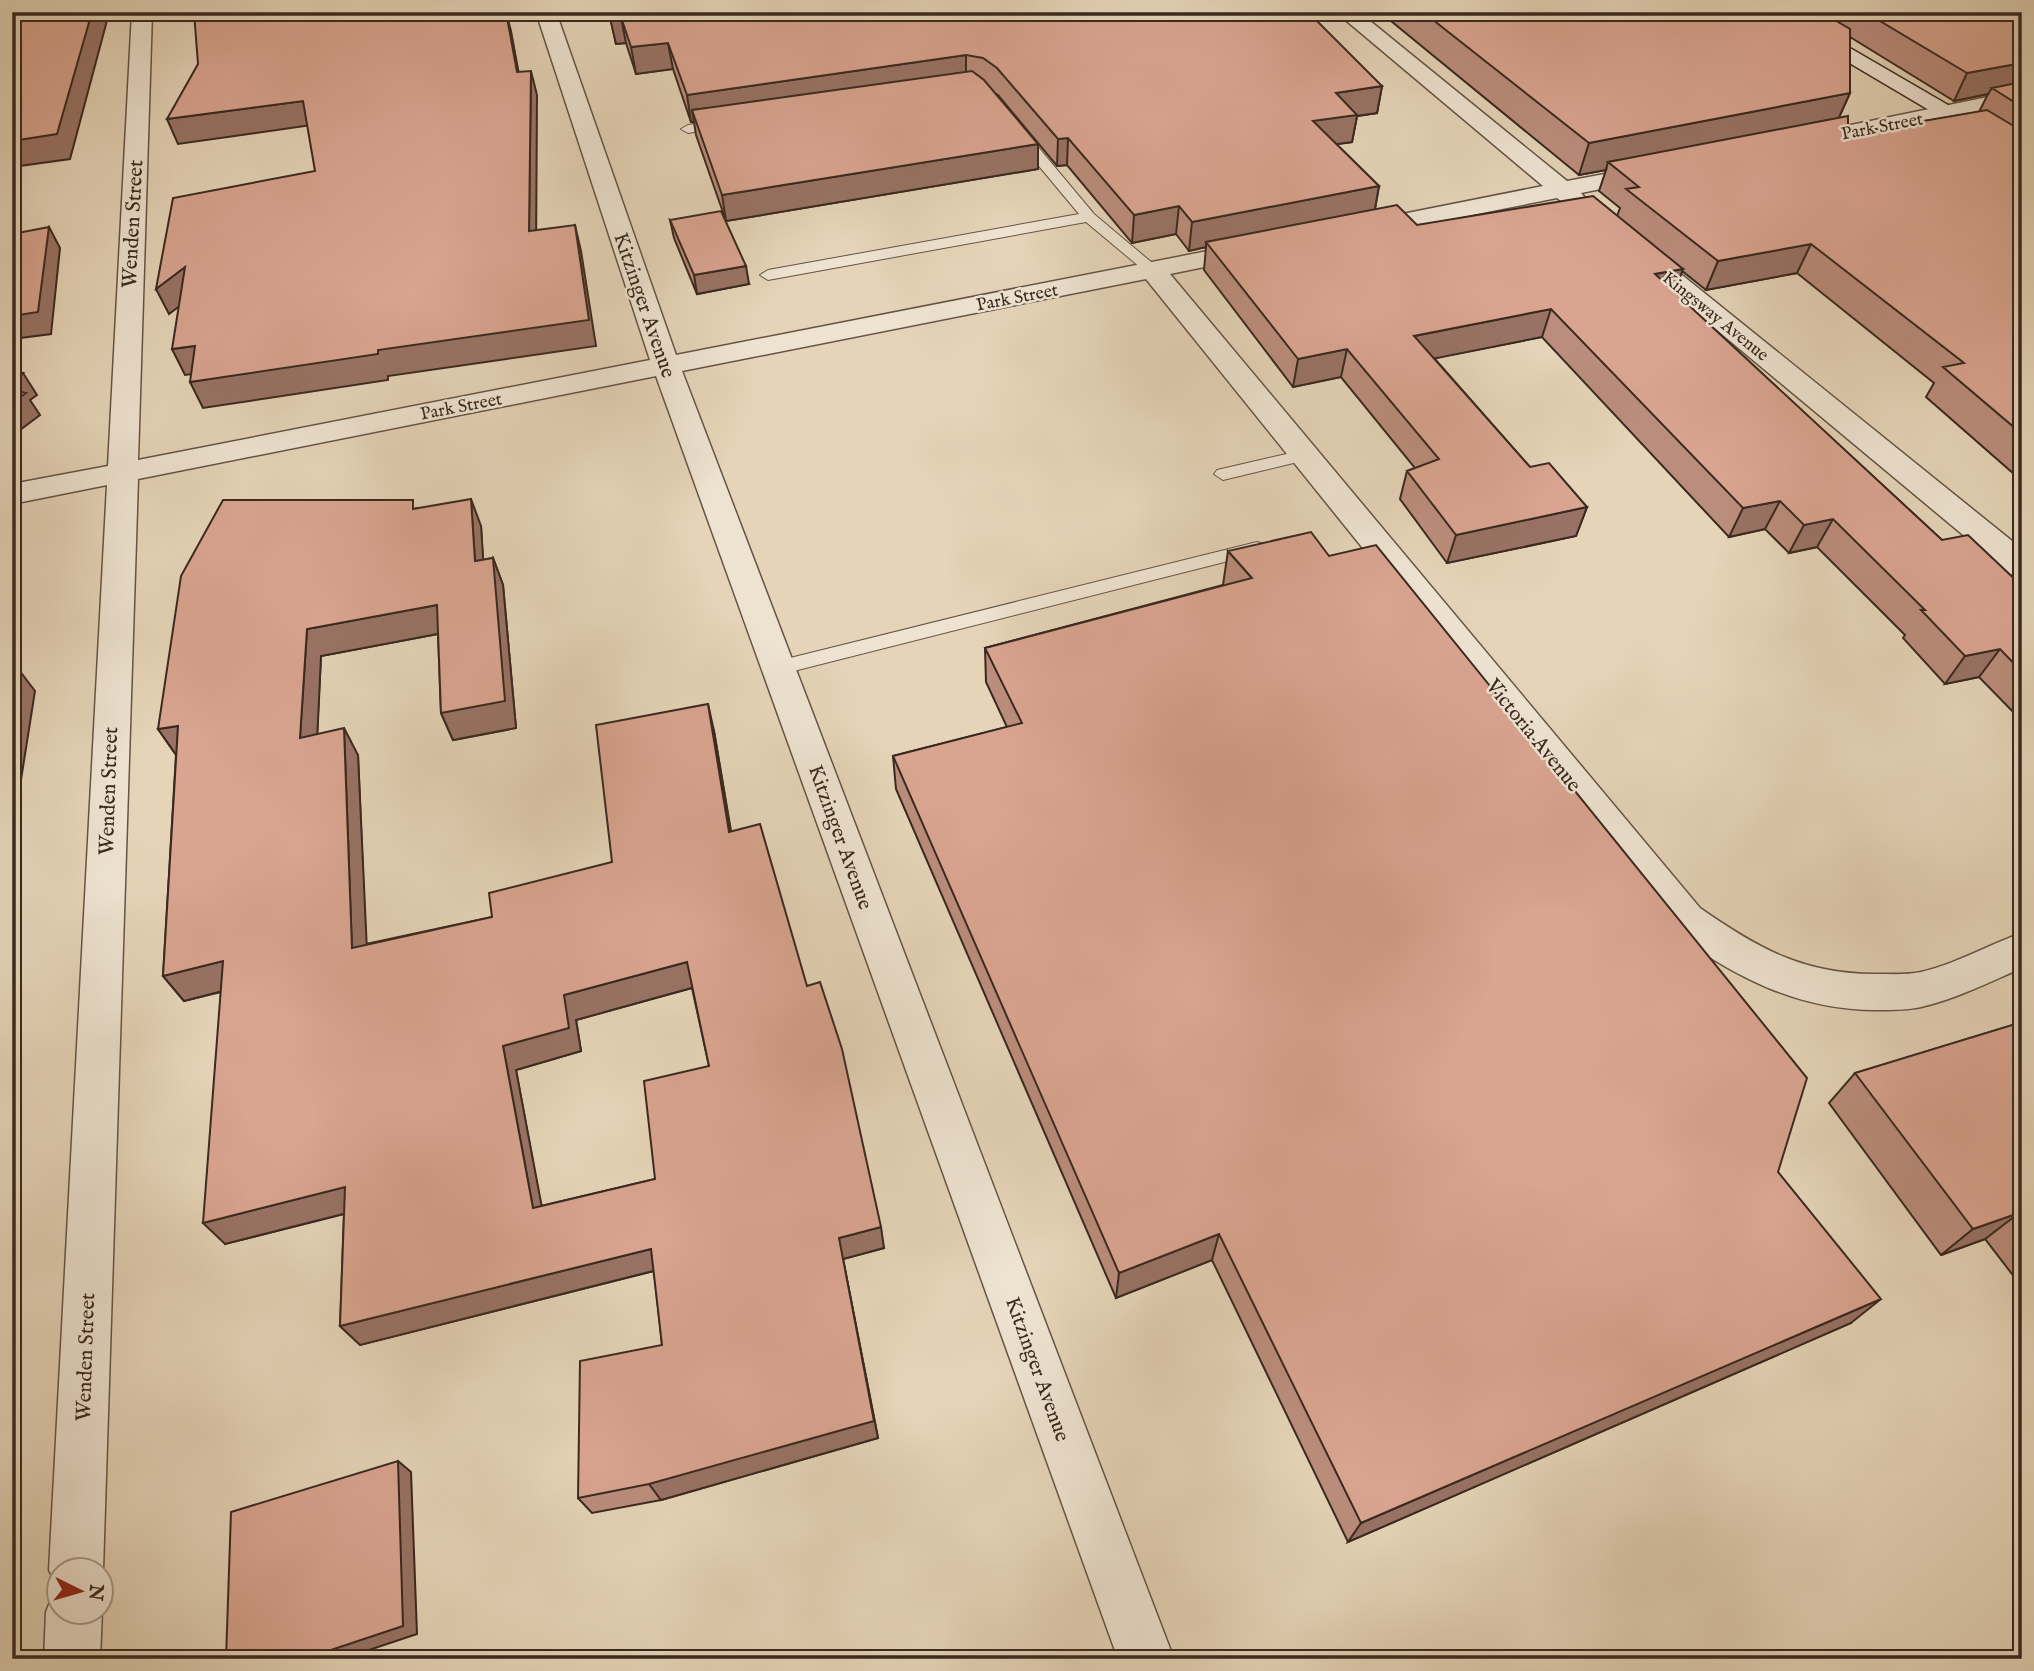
<svg xmlns="http://www.w3.org/2000/svg" width="2034" height="1671" font-family="'IM FELL English',serif">
  <style>
    .lines { fill: none; stroke-linecap: round; stroke-linejoin: round }
    .lane-casing { stroke: #655445; stroke-width: 2 }
    .street-casing { stroke: #655445; stroke-width: 3 }
    .secondary-casing { stroke: #3a291f; stroke-width: 3 }
    .lane { fill: #eee3d1; fill-rule: evenodd }
    .street { fill: #eee3d1; fill-rule: evenodd }
    .secondary { fill: #eee3d1; fill-rule: evenodd }
    .wall { fill: #bb8d7c; stroke: #3a291f; stroke-width: 2; fill-rule: evenodd }
    .shaded-wall { fill: #987365; stroke: #3a291f; stroke-width: 2 }
    .building { fill: #d9a490; stroke: #3a291f; stroke-width: 2; fill-rule: evenodd }
    .labels { text-anchor: middle; stroke-width: 5; stroke-linejoin: round; paint-order: stroke }
    .far-street-label { font-size: 18px; fill: #3a291f; stroke: #eee3d1 }
    .street-label { font-size: 21px; fill: #3a291f; stroke: #eee3d1 }
  </style>
  <rect width="100%" height="100%" fill="#e5d4b8"/>
  <filter id="stains"><feTurbulence type="fractalNoise" baseFrequency=".00286" numOctaves="4"/><feColorMatrix values="0 0 0 0 .2 0 0 0 0 .09 0 0 0 0 .02 0 0 0 .5 -.17"/></filter>
  <radialGradient id="worn" r=".72"><stop offset=".6" stop-color="#630" stop-opacity="0"/><stop offset="1" stop-color="#630" stop-opacity=".3"/></radialGradient>
  <g class="lines">
    <g class="lane-casing">
      <path id="lane" d="M725 119 730 120V126L688 133 681 129 688 125Z
        M1013 129H1023L1094 214 1157 267V273H1147L1086 222 768 280 760 275 768 270 1079 214 1013 135Z
        M1304 450 1310 451 1313 455 1310 459 1223 480 1214 474 1217 470Z
        M1257 542 1264 544 1267 548 1264 552 778 675 771 673 768 668 771 663 778 661Z"/>
    </g>
    <g class="street-casing">
      <path id="street" d="M132 12H152L138 460 650 360 536 12H556L676 355 1254 242 1263 245 1267 250 1263 255 1170 274 1700 908C1759 949 1805 975 1878 974 1892 974 1907 975 1921 972 1956 964 1988 945 2022 933V968C1989 982 1956 999 1921 1007 1908 1010 1893 1010 1879 1010 1799 1011 1735 977 1672 932L1146 279 682 371 1174 1659H1118L656 376 138 479 103 1570 102 1574V1570H60V1612L102 1611 100 1659H44L46 1612 54 1592 59 1590 49 1570 107 485 12 504V484L108 466Z
        M1336 12H1359L1567 181 1653 165 1661 167 1665 172 1661 177 1581 193 1589 202 1586 207C1573 210 1567 206 1557 198L1361 237 1352 234 1348 229 1352 224 1543 186Z
        M2022 90V104L1797 150 1789 148 1785 143 1789 138 1797 136Z
        M1637 243 1646 246 2022 549V577L2010 574 1628 256 1624 251 1628 246Z"/>
    </g>
    <g class="secondary-casing">
      <path id="secondary" d="M1763 12H1788L2022 148V165Z"/>
    </g>
    <use href="#lane" class="lane"/>
    <use href="#street" class="street"/>
    <use href="#secondary" class="secondary"/>
  </g>
  <path class="wall" d="M609 12 1382 86 1377 113 1357 116 1352 142 1336 144 1379 186 1375 209 1417 225 1617 216 1620 208 1599 191 1606 170 1579 175 1380 12H2022V481L1926 397 1934 383 1797 273 1706 290 1682 271 1674 292 1942 540 2022 586V721L1979 677 1945 684 1903 638 1905 635 1817 547 1789 553 1765 529 1729 537 1542 337 1434 358 1530 467 1587 507 1576 536 1447 563 1400 499 1407 471 1415 468 1341 377 1293 387 1204 270 1206 247 1189 251 1176 234 1132 243 1067 165 1057 166 998 95 994 93 1038 169 726 221 696 135 694 122H691L673 69 636 74 626 43 616 44ZM1850 37 1954 101 1988 94 1979 112 1848 134 1839 117 1850 93Z
    M670 220 749 284 697 294 674 238Z
    M416 508 481 526 483 560 493 558 503 585 516 728 453 740 441 713 438 634 321 656 317 734 358 755 366 944 492 917 612 862 714 731 731 831 884 1248 843 1259 878 1438 661 1500 592 1513 578 1498 662 1345 654 1271 360 1345 340 1326 344 1214 225 1244 221 992 184 1001 163 976 176 755 158 729ZM692 988 709 1066 655 1179 541 1206 516 1070 581 1051 576 1020Z
    M1228 551 1778 1172 1851 1323 1348 1542 1212 1260 1116 1298 896 789 893 756 1007 727 986 682 985 648 1223 585Z
    M2022 1022V1287L1985 1239 1941 1255 1829 1103 1855 1073Z"/>
  <path class="shaded-wall" d="M92 12H112L109 13 70 159 12 167V141Z
    M506 12 511 31 523 96 517 72Z
    M621 17 626 43 616 44 610 18Z
    M668 43 673 69 636 74 631 47Z
    M966 55V81L692 110 694 122H691L687 95Z
    M2022 63V88H1992L1988 94 1954 101 1967 73Z
    M531 71 537 95 536 257 529 231Z
    M1382 86 1377 113 1357 116 1352 142 1309 148 1313 121 1336 93Z
    M1850 93 1836 124 1608 162 1606 170 1579 175 1589 143Z
    M303 101 312 125 178 144 167 119Z
    M1068 138 1067 165 1057 166 1058 139Z
    M1038 144V169L726 221 722 195Z
    M1379 186 1374 214 1206 242V247L1189 251 1192 222Z
    M1179 206 1176 234 1132 243 1134 215Z
    M575 225 581 251 596 346 388 376V380L203 408 190 382 378 350Z
    M49 227 60 248 51 334 12 339V316Z
    M1811 244 1797 273 1706 290 1718 261Z
    M746 266 749 284 697 294 694 275Z
    M185 267 197 293 169 314 156 289Z
    M1683 269 1673 297 1655 274Z
    M1551 309 1542 337 1407 364 1414 336Z
    M195 346 208 372 185 375 172 349Z
    M1347 349 1341 377 1293 387 1298 359Z
    M23 373 37 395 30 400 40 415 12 436V381Z
    M471 499 481 526 485 588 475 561Z
    M1780 501 1765 529 1729 537 1743 508Z
    M1587 507 1576 536 1447 563 1456 535Z
    M1833 519 1817 547 1789 553 1804 525Z
    M12 549 18 557 12 573Z
    M493 558 503 585 516 728 453 740 441 713Z
    M437 605 448 632 321 656 316 764 300 738 307 629Z
    M2000 649 1979 677 1945 684 1965 656Z
    M16 666 35 691 12 837V690Z
    M708 704 714 731 735 858 729 832Z
    M178 726 177 756 158 729Z
    M344 728 358 755 368 973 352 948Z
    M223 961 242 986 184 1001 163 976Z
    M687 962 695 987 576 1020 581 1051 516 1070 546 1229 533 1208 503 1046 564 995Z
    M345 1187 363 1209 225 1244 203 1223Z
    M2019 1213 1985 1239 1941 1255 1973 1229Z
    M881 1227 884 1248 843 1259 878 1438 661 1500 649 1484 839 1238Z
    M1219 1234 1212 1260 1116 1298 1119 1273Z
    M651 1249 661 1269 360 1345 340 1326Z
    M1881 1299 1851 1323 1348 1542 1361 1523Z
    M398 1461 411 1472 417 1634 342 1659H304Z"/>
  <path class="building" d="M12 12H92L57 134 12 141Z
    M194 12H506L517 72 531 71 529 231 575 225 589 320 378 350V354L190 382 195 346 172 349 185 267 156 289 173 198 315 171 303 101 167 119 198 64Z
    M609 12H1308L1382 86 1336 93 1357 115 1313 121 1379 186 1192 222 1179 206 1134 215 1068 138 1058 139 997 68 983 58 966 55 687 95 668 43 631 47 621 17 610 18Z
    M1423 12H1821L1850 29V93L1589 143Z
    M1865 12H2022V63L1967 73Z
    M972 71 984 80 1038 144 722 195 692 110Z
    M2022 82V107L1992 88Z
    M1987 110 2022 131V434L1943 367 1964 363 1811 244 1718 261 1626 189 1639 187 1608 162 1848 116V134Z
    M1593 196 1683 269 1655 274 1942 540 1968 535 2022 586V672L2000 649 1965 656 1921 610H1925L1833 519 1804 525 1780 501 1743 508 1551 309 1414 336 1530 467 1549 463 1587 507 1456 535 1407 471 1439 459 1347 349 1298 359 1206 242 1397 205 1417 225Z
    M721 211 746 266 694 275 670 220Z
    M49 227 38 312 12 316V234Z
    M12 371 23 373 12 381Z
    M12 390 26 393 12 403Z
    M471 499 475 561 493 558 505 701 441 713 437 605 307 629 300 738 344 728 352 948 492 917 489 893 612 862 596 725 708 704 729 832 760 824 807 986 820 982 842 1049 881 1227 839 1238 874 1421 649 1484 578 1498 580 1361 662 1345 651 1249 340 1326 345 1187 203 1223 223 961 163 976 178 726 158 729 181 576 223 500H413V509ZM687 962 709 1066 644 1081 655 1179 533 1208 503 1046 569 1028 564 995Z
    M1311 532 1329 556 1376 545 1807 1078 1778 1172 1881 1299 1361 1523 1219 1234 1119 1273 893 756 1022 723 985 648 1252 578 1228 551Z
    M16 666 12 690V667Z
    M2022 1022V1216L2019 1213 1973 1229 1855 1073Z
    M398 1461 403 1626 304 1659H226L231 1512Z"/>
  <g class="labels">
    <g class="far-street-label">
      <text transform="translate(1882 126) rotate(-11)" y="6">Park Street</text>
      <text transform="translate(1017 297) rotate(-11)" y="6">Park Street</text>
      <text transform="translate(1716 316) rotate(39)" y="6">Kingsway Avenue</text>
      <text transform="translate(461 406) rotate(-11)" y="6">Park Street</text>
    </g>
    <g class="street-label">
      <text transform="translate(132 224) rotate(-87)" y="7">Wenden Street</text>
      <text transform="translate(645 305) rotate(71)" y="7">Kitzinger Avenue</text>
      <text transform="translate(1534 735) rotate(51)" y="7">Victoria Avenue</text>
      <text transform="translate(108 791) rotate(-88)" y="7">Wenden Street</text>
      <text transform="translate(841 837) rotate(70)" y="7">Kitzinger Avenue</text>
      <text transform="translate(85 1357) rotate(-88)" y="7">Wenden Street</text>
      <text transform="translate(1038 1369) rotate(70)" y="7">Kitzinger Avenue</text>
    </g>
  </g>
  <rect width="2034" height="1671" fill="none" stroke="#e5d4b8" stroke-width="42"/>
  <rect x="14" y="14" width="2006" height="1643" fill="none" stroke="#3a291f" stroke-width="3.5"/>
  <rect x="21" y="21" width="1992" height="1629" fill="none" stroke="#3a291f" stroke-width="2"/>
  <g transform="translate(80 1591) rotate(95)"><circle r="33" fill="#eee3d1" stroke="#a6998a" stroke-width="2"/>
  <path d="M0-5L12 26L0 18L-12 26Z" fill="#8f2418"/>
  <text y="-10" font-size="19" font-weight="bold" text-anchor="middle" fill="#3a291f">N</text>
  </g>
  <rect width="100%" height="100%" filter="url(#stains)"/>
  <rect width="100%" height="100%" fill="url(#worn)"/>
</svg>
